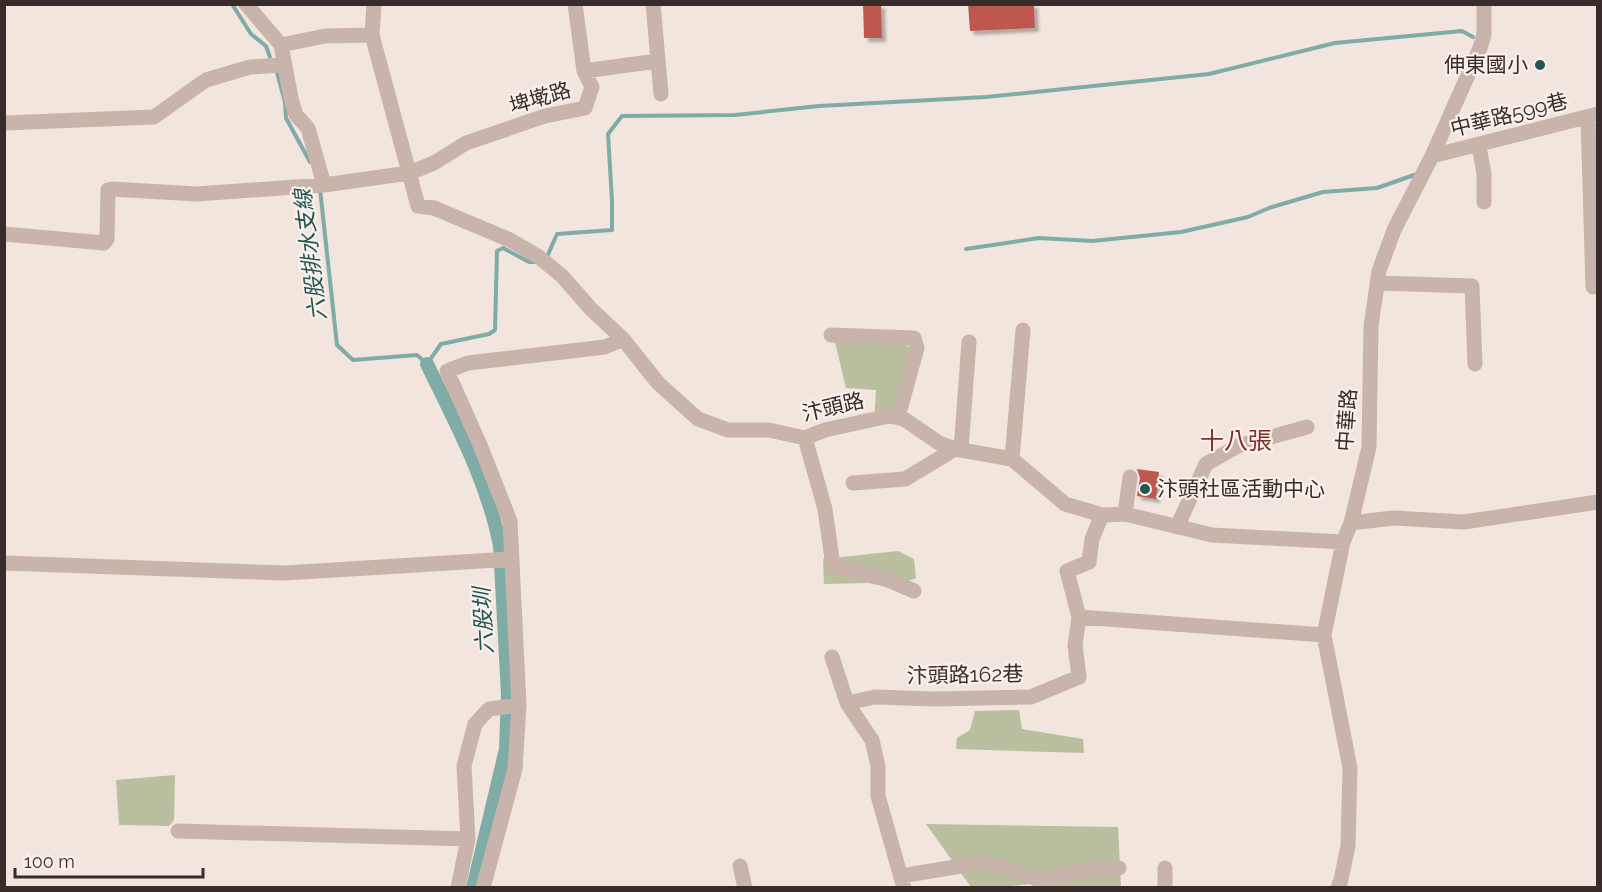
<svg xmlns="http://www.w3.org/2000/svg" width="1602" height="892" font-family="Raleway,'Noto Sans TC',sans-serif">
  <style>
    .green { fill: #babf9f }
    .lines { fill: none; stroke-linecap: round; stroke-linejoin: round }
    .stream { stroke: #7faca7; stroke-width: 4 }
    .canal { stroke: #7faca7; stroke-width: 14 }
    .building { fill: #be5950; filter: url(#shadow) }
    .minor { stroke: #c9b4ab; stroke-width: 15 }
    .poi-dot { fill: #225651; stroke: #f9f0eb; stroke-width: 2 }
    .labels { text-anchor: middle; stroke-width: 4.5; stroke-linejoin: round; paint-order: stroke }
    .poi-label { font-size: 21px; fill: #372c2a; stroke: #f9f0eb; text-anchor: end }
    .street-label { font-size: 21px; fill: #372c2a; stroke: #f9f0eb }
    .water-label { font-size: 22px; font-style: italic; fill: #225651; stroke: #f9f0eb }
    .quarter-label { font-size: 24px; fill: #802f28; stroke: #f9f0eb }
  </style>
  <defs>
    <filter id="shadow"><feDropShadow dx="4" dy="4" stdDeviation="1.5" flood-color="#0004"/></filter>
  </defs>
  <rect width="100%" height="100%" fill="#f1e5de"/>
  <path class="green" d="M903 341 915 355 902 419 874 422 876 390 846 388 835 342Z
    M898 551 914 559 916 578 890 588 869 583 824 584 823 559Z
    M1019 710 1022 729 1083 739 1084 753 956 749 957 738 970 730 975 711Z
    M175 775 174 820 169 826 119 825 116 780Z
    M926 824 1118 827 1121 887 1035 888 1032 884 998 887H971Z"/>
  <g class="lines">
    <path class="stream" d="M232 4 251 34 266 46 270 57
      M276 69 285 102 286 118 310 162
      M320 189 337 345 353 360 417 355 427 364 441 344 489 334 495 330 497 251 503 248 529 262H536
      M966 249 1039 238 1092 241 1181 232 1248 217 1269 208 1323 192 1377 188 1414 175
      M547 257 557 234 612 230V201L608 134 622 116 735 115 819 106 986 97 1209 74 1335 43 1462 31 1473 37"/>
    <path class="canal" d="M427 364C455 422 488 482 500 546L508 694 506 749 473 888"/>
  </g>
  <path class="building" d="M863 4H881L882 38H864Z
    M968 4H1034L1035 28 970 31Z
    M1137 469 1159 472 1156 499 1137 496 1140 478Z"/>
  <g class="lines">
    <path class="minor" d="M246 4 281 45 291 98 296 115 308 128 324 185 409 173 434 163 466 143 545 116 585 108 592 87 584 71 575 4
      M653 4 661 94
      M372 35 418 206 434 208 510 240 539 257 562 276 591 309 623 339 658 383 698 419 728 430H769L805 438 825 430 889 416 904 419 939 443 955 449 1012 459 1065 504 1102 515 1125 514 1212 535 1343 542
      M281 45 325 36 372 35 374 4
      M584 71 657 61
      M1588 117 1593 287
      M4 123 154 117 206 80 250 67 284 65
      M1479 146 1484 174V202
      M1432 156 1598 114
      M4 234 104 243 107 239 108 190 112 189 196 194 324 185
      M1377 283 1472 286 1475 364
      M831 335 914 338 917 348 898 417
      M805 438 825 509 833 566 884 578 914 591
      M961 450 969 342
      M1012 459 1023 330
      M853 483 905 479 955 449
      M1125 514 1130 477
      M1351 523 1393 518 1464 522 1598 502
      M1177 527 1206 464 1238 446 1307 427
      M4 563 285 573 512 559
      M1079 617 1324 635
      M832 657 847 703 872 740 878 766V796L904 888
      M847 703 875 697 934 699 1031 697 1079 677 1075 645 1079 617 1067 571 1089 562 1092 539 1102 515
      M178 831 468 839
      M740 866 745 888
      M1165 868V888
      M901 876 967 865 989 863 1040 880 1088 869 1119 868
      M458 888 468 839 464 766 475 724 489 709 519 705
      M483 888 515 769 519 705 510 521 480 445 447 371 468 363 605 347 623 339
      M1338 888 1341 880 1348 846 1350 768 1324 635 1343 542 1351 523 1369 447 1371 326 1379 271 1394 230 1432 156 1480 48 1484 35V4"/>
  </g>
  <g class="poi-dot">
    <circle cx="1540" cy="65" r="6"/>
    <circle cx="1145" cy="489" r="6"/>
  </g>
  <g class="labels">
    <g class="poi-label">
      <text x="1528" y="72">伸東國小</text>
      <text x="1157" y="496" text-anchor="start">汴頭社區活動中心</text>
    </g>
    <g class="street-label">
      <text transform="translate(540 98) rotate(-16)" y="7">埤墘路</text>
      <text transform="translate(1509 115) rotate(-14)" y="7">中華路599巷</text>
      <text transform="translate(833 407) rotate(-13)" y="7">汴頭路</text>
      <text transform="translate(1347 420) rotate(-86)" y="7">中華路</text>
      <text transform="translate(965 675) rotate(-1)" y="7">汴頭路162巷</text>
    </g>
    <g class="water-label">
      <text transform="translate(310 255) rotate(-97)" y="8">六股排水支線</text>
      <text transform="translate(483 621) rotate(-93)" y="8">六股圳</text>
    </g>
    <g class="quarter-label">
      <text x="1236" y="449">十八張</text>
    </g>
  </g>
  <rect width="1602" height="892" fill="none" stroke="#372c2a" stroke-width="12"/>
  <path d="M15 868v9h188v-9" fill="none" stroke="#372c2a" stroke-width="3"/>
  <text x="24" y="868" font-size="18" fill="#372c2a" stroke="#f9f0eb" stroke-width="4.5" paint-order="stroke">100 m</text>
</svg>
